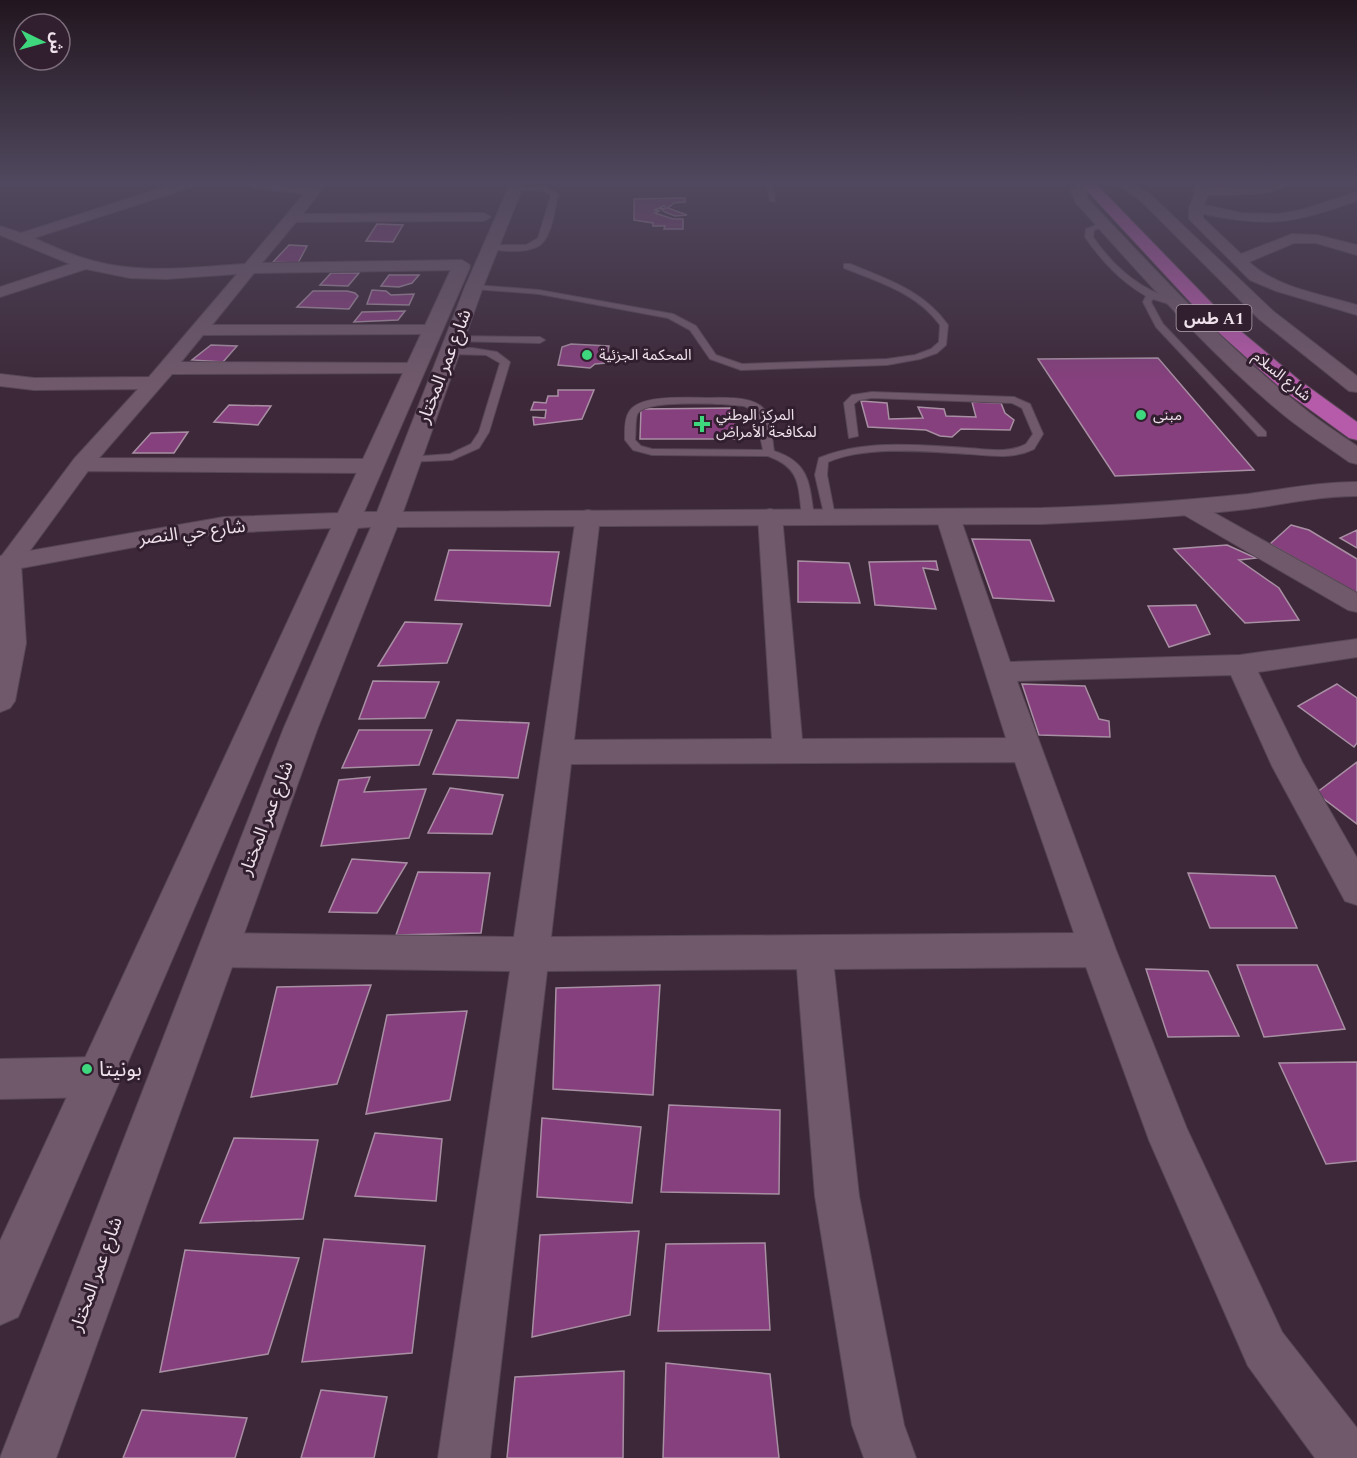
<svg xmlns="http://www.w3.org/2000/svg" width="1357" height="1458" font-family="Spectral,'Noto Sans Arabic',serif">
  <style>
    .building { fill: #87407e; stroke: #a88fa3; stroke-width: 1.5 }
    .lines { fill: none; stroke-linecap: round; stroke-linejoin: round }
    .service-casing { stroke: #574655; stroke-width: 2 }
    .minor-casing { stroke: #574655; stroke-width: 2 }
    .tertiary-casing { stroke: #574655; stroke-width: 2 }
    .trunk-casing { stroke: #574655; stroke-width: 2 }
    .service { fill: #70596b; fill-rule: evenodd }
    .minor { fill: #70596b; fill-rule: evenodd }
    .tertiary { fill: #70596b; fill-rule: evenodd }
    .trunk { fill: #b65aaa; fill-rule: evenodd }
    .poi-dot { fill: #3fd77d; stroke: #311e2e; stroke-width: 2 }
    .labels { text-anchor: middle; stroke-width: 6; stroke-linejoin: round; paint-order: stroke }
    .far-poi-label { font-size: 15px; fill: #eee1eb; stroke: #311e2e; text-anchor: start }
    .far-street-label { font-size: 15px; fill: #eee1eb; stroke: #311e2e }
    .shield { fill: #311e2e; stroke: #b5a6b2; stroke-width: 1.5 }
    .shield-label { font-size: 16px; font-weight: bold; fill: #eee1eb }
    .street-label { font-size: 18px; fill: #eee1eb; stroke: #311e2e }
    .near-poi-label { font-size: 21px; fill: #eee1eb; stroke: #311e2e; text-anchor: start }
  </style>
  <rect width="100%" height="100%" fill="#3c2838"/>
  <path class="building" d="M685 198V202L674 203 668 208 687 215 675 216 665 212 661 209 666 208 664 206 655 210 659 211 655 213 673 219H683V229H664L665 226H653V223L634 220V199Z
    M377 224 403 225 393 242 366 241Z
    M289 245 307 246 298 263 273 262Z
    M331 273H359L348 286 320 285Z
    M389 275H419L412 283 399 287 381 286Z
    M372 290 386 291 391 295 414 294 409 305 367 304Z
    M313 291H347L355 293 358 296 349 309 297 307Z
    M405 311 398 320 354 322 362 312Z
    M571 344 609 346 608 351H614V358H606V363L595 364 590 368 558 365 562 347Z
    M211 345 237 346 223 362 192 360Z
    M1158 358 1254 470 1115 476 1038 359Z
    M558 390H594L582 419 534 425 533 417 545 418 546 410H531L534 402 546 403 548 396H558Z
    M861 401 887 403 889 419 923 418 918 407 944 409 946 416 976 417 972 402 1001 403 1005 413 1014 420 1010 430 961 429 952 437 940 436 926 430 868 427Z
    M229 405 271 406 258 425 214 422Z
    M735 408 738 439H640L641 409Z
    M188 432 174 453H133L151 433Z
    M1291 525 1309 530 1357 559V593L1270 544Z
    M1357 530V548L1340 538Z
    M972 539 1030 540 1054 601 993 598Z
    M1227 545 1256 558 1239 560 1279 588 1299 620 1245 623 1174 549Z
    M449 550 559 552 550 606 435 600Z
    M798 561 849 563 860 603 798 602Z
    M936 561 938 570 923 568 936 609 875 605 869 562Z
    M1196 605 1210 634 1169 647 1148 606Z
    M405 622 462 624 447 663 378 666Z
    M373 681 439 682 425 718 359 719Z
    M1022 684 1085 686 1099 719 1109 721 1110 737 1039 735Z
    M1337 684 1357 698V743L1354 747 1298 706Z
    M457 720 529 723 518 778 433 774Z
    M359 730H432L419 765 342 768Z
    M1357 762V824L1316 793Z
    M370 777 364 792 426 789 409 838 321 846 339 780Z
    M450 788 503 795 492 834 428 833Z
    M352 859 407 863 377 913 329 912Z
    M418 872 490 873 481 933 396 935Z
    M1188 873 1275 876 1297 928H1210Z
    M1237 965H1317L1345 1029 1264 1037Z
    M1146 969 1208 971 1239 1036 1168 1037Z
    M371 985 337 1084 251 1097 277 987Z
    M660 985 653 1095 553 1089 556 988Z
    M467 1011 450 1100 366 1114 387 1015Z
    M1357 1062V1161L1326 1164 1279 1063Z
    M669 1105 780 1110 779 1194 661 1192Z
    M542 1118 641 1127 632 1203 537 1197Z
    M375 1133 442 1139 436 1201 355 1196Z
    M234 1138 318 1140 303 1219 200 1223Z
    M639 1231 630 1315 532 1337 540 1235Z
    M324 1239 425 1246 412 1353 302 1362Z
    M765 1243 770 1330 658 1331 666 1244Z
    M185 1250 299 1258 268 1354 160 1372Z
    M666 1363 770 1374 779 1458H663Z
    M624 1371 623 1458H507L515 1377Z
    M321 1390 387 1397 374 1458H301Z
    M142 1410 247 1418 235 1458H123Z"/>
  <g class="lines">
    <g class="service-casing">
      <path id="service" d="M767 184H773L775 202 770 201Z
        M514 187H545L558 194C555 208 553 229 544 241 534 255 503 251 488 249V245H526L538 238 551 195 544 191 516 190Z
        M1104 222 1107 226 1094 230 1093 237C1116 270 1142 291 1181 302V306L1178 307 1153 299 1151 302 1163 324 1266 432V436H1258L1156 327 1143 302 1146 296C1120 281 1102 261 1085 237L1086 229Z
        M844 264H850C887 279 924 291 948 325L946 345 937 353 920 359 887 365 741 370 710 359 690 330 668 318 539 294 474 289 470 287 474 285 539 290 673 314 696 326 716 355 742 364 887 359 915 355 931 349 939 342 940 325C917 293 879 282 844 268Z
        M454 336 540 337 545 340 540 343 451 341 449 339Z
        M472 348 497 352 510 362 489 432 479 448 452 460 405 462V458L409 457 450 454 471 444 479 432 500 363 486 355 450 354 445 351 450 348Z
        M872 392 1014 397 1030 404 1043 434 1034 449C1014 459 991 456 970 454 928 452 868 445 828 462L827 475 835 516 833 518H825L815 475 819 458C864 439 919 445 967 448 986 449 1008 454 1026 444L1033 434 1022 408 1012 403 872 398 859 400 854 404 858 436 849 438 844 403 852 395Z
        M707 398C724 398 759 395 767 414 772 425 772 439 774 451 810 463 809 483 814 516L812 518H804L802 516C798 485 801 468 768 456L652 455 633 450 625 440C625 432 624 419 629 412 639 394 688 398 707 398ZM721 404 744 406 755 411 763 450 652 449 641 446 635 440C636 432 635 422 637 415 642 400 706 404 721 404Z"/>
    </g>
    <g class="minor-casing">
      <path id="minor" d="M174 184H194L192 187 34 238C52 246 71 255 90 260 141 275 193 267 245 264L304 194 253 188 247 184 311 187 313 184H326L303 214 484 213 491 217 484 221 296 222 262 263 462 260 470 265 462 270 254 273 212 325H431L437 326 440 330 437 334 203 335 181 362 415 363 422 365 424 369 422 373 172 374 99 458 371 459 379 461 382 466 379 471 371 473 88 471 21 563 26 643 15 701 10 708 0 712V558L74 459 138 389 34 390 0 386V374L34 378 149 377 237 274 166 279 130 278 86 269 0 297V287L70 264 0 235V226L21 233Z
        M1198 184H1211V187C1237 187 1262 184 1288 184 1278 196 1225 195 1208 195L1204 205 1242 213 1277 214 1301 210 1357 192V201C1292 223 1272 228 1203 214V218L1241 254 1292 234 1317 235 1357 245V255L1316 243H1294L1249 262C1277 288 1321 294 1357 305V315L1276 291 1250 280 1189 219V208L1195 193 1193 191Z
        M1187 500 1195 502 1357 593V612L1348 610 1179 512 1175 507 1179 502Z
        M770 509 778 511 782 516 802 739 1006 738 936 517 940 512 948 510 956 512 960 517 1010 662 1240 655 1357 639V657L1258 672 1302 762 1357 858V905L1345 901 1272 766 1231 675 1017 681 1116 950 1187 1129 1282 1332 1357 1428V1458H1315L1248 1366 1149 1140 1086 967 834 969 859 1196 904 1425 916 1458H864L852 1425 815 1196 797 969 547 971 490 1458H438L510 971 216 967 203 962 198 950 203 938 216 933 514 937 576 517 580 512 588 510 596 512 600 517 574 740 772 739 758 516 762 511ZM1015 762 1074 933 551 937 571 764Z
        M99 1057 113 1063 119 1077 113 1091 99 1097 0 1099V1059Z"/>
    </g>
    <g class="tertiary-casing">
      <path id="tertiary" d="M510 184H524L483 287 403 512 1042 508C1111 506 1179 501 1248 494 1285 489 1320 482 1357 482V496C1320 496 1285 504 1248 509 1179 517 1111 521 1042 524L397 527 317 730 56 1458H0L283 730 371 527 358 528 18 1317 0 1325V1241L331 528 224 533 162 542 0 572V556L224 517 338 513 452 267 455 263H467L470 267 364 512H377L465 287Z
        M1077 184H1092L1086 192 1088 199C1156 270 1223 345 1301 406 1319 421 1338 433 1357 446V464L1349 462C1328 447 1305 432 1285 416 1208 353 1143 277 1076 203L1071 191Z
        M1116 184H1133L1150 194 1273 311 1357 376V392L1349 391 1259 319 1140 200Z"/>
    </g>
    <g class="trunk-casing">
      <path id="trunk" d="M1081 184H1096L1231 323 1299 380 1357 422V440L1349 438 1283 390 1217 331Z"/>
    </g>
    <use href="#service" class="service"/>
    <use href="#minor" class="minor"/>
    <use href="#tertiary" class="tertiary"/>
    <use href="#trunk" class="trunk"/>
  </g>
  <linearGradient id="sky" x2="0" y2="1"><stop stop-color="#21161f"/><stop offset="0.47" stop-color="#50485e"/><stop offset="1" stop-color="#50485e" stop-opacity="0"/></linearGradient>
  <rect width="1357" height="388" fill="url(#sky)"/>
  <g class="poi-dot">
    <circle cx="587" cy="355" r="6"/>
    <circle cx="1141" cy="415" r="6"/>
    <path d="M699 415h6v6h6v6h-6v6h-6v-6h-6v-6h6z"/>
    <circle cx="87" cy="1069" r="6"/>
  </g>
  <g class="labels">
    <g class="far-poi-label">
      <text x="599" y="360">المحكمة الجزئية</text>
      <text x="716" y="420">المركز الوطني<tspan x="716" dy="17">لمكافحة الأمراض</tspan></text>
      <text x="1153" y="420">مبنى</text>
    </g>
    <g class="far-street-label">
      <text transform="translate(1282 376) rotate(39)" y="5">شارع السلام</text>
    </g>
    <rect class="shield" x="1176.5" y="305" width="75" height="26" rx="4.5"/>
    <g class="shield-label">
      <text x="1214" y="324">طس A1</text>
    </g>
    <g class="street-label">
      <text transform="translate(444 366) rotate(-69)" y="6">شارع عمر المختار</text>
      <text transform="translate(192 532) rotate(-7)" y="6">شارع حي النصر</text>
      <text transform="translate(266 818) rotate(-69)" y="6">شارع عمر المختار</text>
      <text transform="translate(96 1274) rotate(-70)" y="6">شارع عمر المختار</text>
    </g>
    <g class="near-poi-label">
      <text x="99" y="1076">بونيتا</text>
    </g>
  </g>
  <g transform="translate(42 42) rotate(95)"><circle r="28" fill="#311e2e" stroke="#7d6c7a" stroke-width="1.5"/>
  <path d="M0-4.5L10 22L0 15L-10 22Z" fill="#3fd77d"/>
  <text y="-9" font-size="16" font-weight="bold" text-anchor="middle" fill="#eee1eb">ش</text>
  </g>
</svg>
